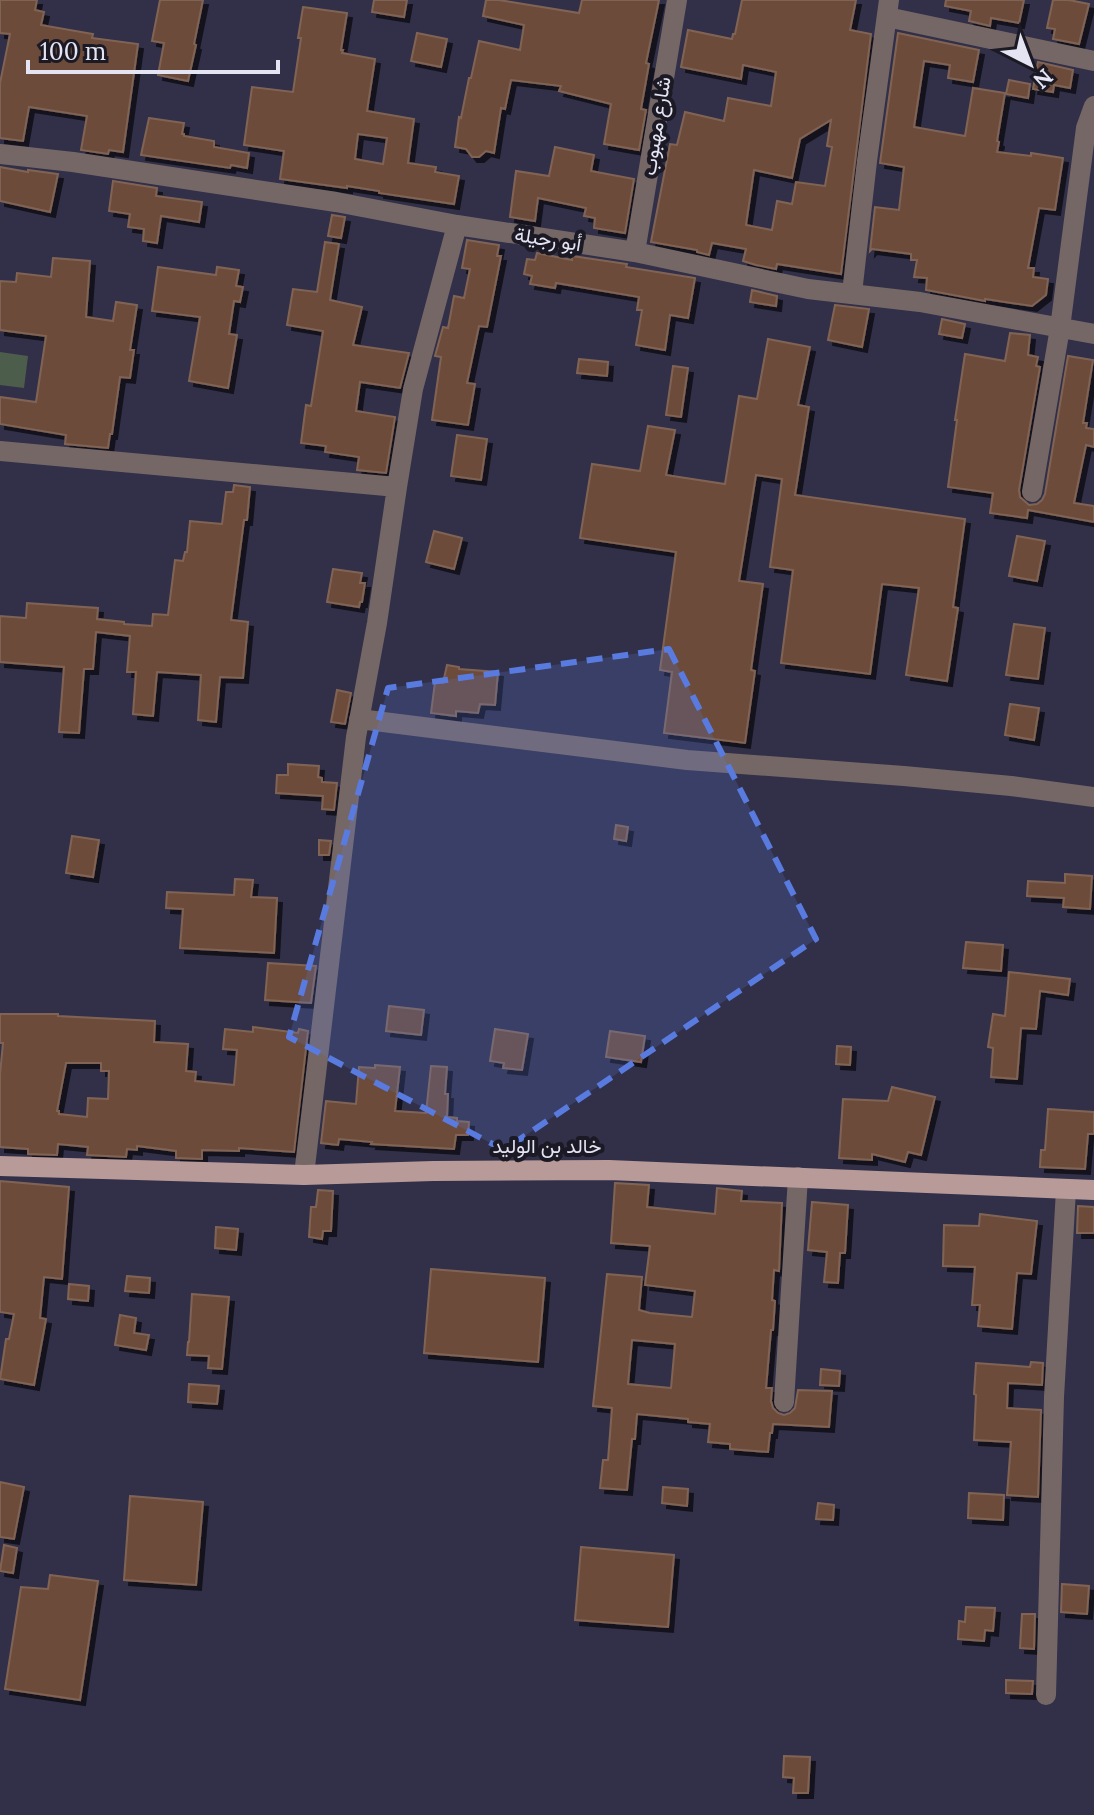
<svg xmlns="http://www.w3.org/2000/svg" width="1094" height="1815" font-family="Lora,Vazirmatn,serif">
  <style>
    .green { fill: #4d5d4c }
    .building { fill: #6c4c3a; stroke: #806455; stroke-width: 2; fill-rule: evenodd; filter: url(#shadow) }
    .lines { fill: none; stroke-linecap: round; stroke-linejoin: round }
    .minor { stroke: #766767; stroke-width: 20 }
    .major { stroke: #b89a99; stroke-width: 20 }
    .marked { fill: #597be0; fill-opacity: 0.2; stroke: #597be0; stroke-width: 6; stroke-dasharray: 16 10; stroke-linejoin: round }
    .labels { text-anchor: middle; stroke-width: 8; stroke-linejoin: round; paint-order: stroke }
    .street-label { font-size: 20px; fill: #e4e4f3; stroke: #1a1924 }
  </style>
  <defs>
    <filter id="shadow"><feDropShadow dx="5" dy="5" stdDeviation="0" flood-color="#0009"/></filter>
  </defs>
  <rect width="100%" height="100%" fill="#313048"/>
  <path class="green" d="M0 352 28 356 24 388 0 385Z"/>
  <path class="building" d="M0 0H37L35 10 44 12 41 25 93 34 92 38 138 44 123 152 109 150 108 154 81 150 87 116 29 107 23 141 0 138V83L10 34 0 33Z
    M160 0H203L194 44 196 45 188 81 158 75 164 43 152 41Z
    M374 0H407L404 17 372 12Z
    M486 0H499L579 13 582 0H659L646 63 649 64 641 109 646 110 639 150 604 144 611 104 559 91 561 86 511 80 505 109 501 108 494 153 486 151 479 157H472L466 149 455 147 459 117 461 118 469 78H471L479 41 520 50 524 25 483 16Z
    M742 0H856L850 30 871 34 841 274 777 264 776 269 756 265 743 261 746 249 712 243 709 255 697 252V250L651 242 670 144 677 145 685 112 724 121 728 98 771 106 776 72 743 65 741 79 681 67 688 30 732 39 733 34H735ZM831 120 827 146 832 147 825 186 796 182 792 204 777 201 772 230 746 225 754 170 792 178 800 139Z
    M946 0H1024L1019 23 991 18 990 26 969 21 971 11 945 6Z
    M1053 0H1069L1089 4 1079 44 1053 39 1055 29 1047 28Z
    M303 7 347 13 341 50H343L342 53 375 59 367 111 414 119 408 163 436 167 435 172 459 176 454 204 379 193V191L347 186V188L280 179 284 151 244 145 252 87 293 92 301 38H298ZM358 134 387 138 383 164 355 159Z
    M417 33 447 39 441 67 411 61Z
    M898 33 979 50 973 82 948 78 950 65 924 61 914 127 965 136 973 88 1005 93 997 141 999 142 997 152 1031 156V153L1063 158 1055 210 1039 208 1028 268H1034L1033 277 1048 279 1046 295 1032 306 985 299V301L926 290 927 278 914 277 917 260H911V254L872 249 870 251 875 207 899 210 904 167 880 163Z
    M1038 62 1073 70 1070 88 1054 85 1053 92 1033 89Z
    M1009 80 1030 84 1028 98 1006 94Z
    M149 118 184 123 182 134H184V136L214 141V147L249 153 247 168 231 165 230 168 141 155Z
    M555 147 594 155 591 171 634 179 625 233 594 228 595 218 584 216 586 208 538 198 535 221 510 217 516 171 549 176Z
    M0 167 28 172V170L58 174 50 212 0 201Z
    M113 181 157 188 156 196 202 202 199 222 161 216 157 243 143 241 144 229 128 227 130 214 109 211Z
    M332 215 345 217 341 238 328 236Z
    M467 240 499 245 497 256H501L487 327 479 326 467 383 475 384 468 425 432 420 441 357 435 356 443 327 448 328 454 296 464 298 470 269 462 268Z
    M325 242 339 244 330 300 362 307 353 345 409 353 400 388 360 382 356 411 395 417 386 473 357 470 359 457 325 452 326 446 301 443 306 405 311 406 323 331 287 325 293 289 317 292Z
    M537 253 572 260V256L627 264 626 267 695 278 688 318 670 315 665 350 636 345 642 310H637L639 297 556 283 555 288 530 284 532 276 524 274 527 259 535 260Z
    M53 258 90 261 86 317 113 321 116 302 137 305 130 350H134L130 378 120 377 112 434H110L108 448 65 444 66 435 0 424V397L36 402 46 336 0 330V281L16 282 17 273 51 277Z
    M158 267 216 275 217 267 239 270 236 286 243 287 240 302 234 301 229 334 237 335 228 388 189 381 200 317 152 311Z
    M752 290 777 296 776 306 750 302Z
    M835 305 869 309 862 347 828 340Z
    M942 319 965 324 962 338 939 334Z
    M1010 333 1030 335 1028 355 1038 357 1036 366 1040 367 1019 490 1020 497 1029 505 1037 504 1042 500 1045 494 1068 356 1093 360 1083 423H1087L1086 428 1094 429V447L1086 445 1074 503 1094 506V522L1028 510 1027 518 990 513 993 493 948 487 957 420H955L965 354 1005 361Z
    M768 339 810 347 798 405 809 407 795 495 965 519 953 607 958 608 947 681 906 675 919 588 882 584 870 674 781 663 793 570 770 567 782 479 756 475 739 581 763 584 751 670 755 671 745 743 664 733 672 672 660 670 676 552 580 538 592 464 640 471 648 426 675 430 666 475 725 484 739 396 757 399Z
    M579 359 608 362 607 376 577 373Z
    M673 366 688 368 681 417 666 415Z
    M457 435 487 439 481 480 451 476Z
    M234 485 250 487 247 520H244L231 620 248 622 243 678 220 677 216 722 198 720 201 675 157 672 153 716 133 714 136 672H127L130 636 96 632 93 669H84L79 733 59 732 64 667 0 662V616L26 618 27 603 98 608 97 619 124 622V624L152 626 153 614 168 615 175 560 183 561 185 552H187L190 521 222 524 226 492H233Z
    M434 531 462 538 454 569 426 562Z
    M1017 536 1045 541 1037 581 1009 576Z
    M333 569 362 573 360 583H365L362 602H360L359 607 327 602Z
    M1014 624 1045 628 1038 679 1006 675Z
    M447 665 459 667V669L498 672 495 705 480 704 478 713 456 711V716L431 713 435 682 443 683Z
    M337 690 351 693 345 724 331 722Z
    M1010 704 1039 708 1034 740 1005 735Z
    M288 764 319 766 318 777 322 778V782L337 783 334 810 322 809 323 796 276 793 277 775H288Z
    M616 825 628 827 626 841 614 839Z
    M72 836 99 840 93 877 66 873Z
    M319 840 331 841 329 855H319Z
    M1065 874 1092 876 1090 909 1063 907 1064 898 1027 896 1028 881 1065 883Z
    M235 879 253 880 251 897 277 898 274 953 180 948 183 909 166 908 167 892 234 895Z
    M966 942 1003 945 1001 971 963 968Z
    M268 963 316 966 311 1003 265 1000Z
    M1009 972 1070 979 1068 995 1040 991 1036 1029 1021 1028 1017 1079 991 1077 993 1048 988 1047 993 1014 1005 1016Z
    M389 1006 424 1010 421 1035 386 1031Z
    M0 1014H58V1016L155 1021 154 1042 188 1044 186 1071 196 1072 195 1081 234 1085 237 1050 223 1049 225 1029 253 1032V1027L298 1033 299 1029 308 1031 294 1152 239 1148V1151L202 1150V1159L176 1158V1151L137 1146V1150L127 1149 126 1157 87 1155 88 1147 58 1144 57 1155 28 1154V1149L0 1147V1074L3 1043H0ZM66 1063H101V1071H109L108 1099 88 1098 87 1117 59 1114V1111H57Z
    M495 1029 528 1034 522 1070 503 1068 504 1063 490 1061Z
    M610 1031 645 1036 641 1062 606 1057Z
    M837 1046 851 1047 850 1065 836 1064Z
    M375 1065 400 1067 395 1111 426 1113 431 1066 447 1067 445 1094H448L447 1117 457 1118V1121L469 1122 468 1135H456L454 1149 371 1144 372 1142 339 1139 338 1145 321 1143 326 1101 356 1104 359 1067 375 1068Z
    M892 1087 935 1097 921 1155 908 1152 905 1162 872 1154V1160L839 1158 843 1099 888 1101Z
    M1048 1109 1094 1112V1134H1088L1085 1169 1040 1167 1041 1150H1045Z
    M0 1181 69 1187 62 1279 44 1277 40 1318 46 1319 34 1385 0 1379 6 1339H9L14 1314 0 1312Z
    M615 1183 649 1185 647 1207 715 1214 717 1188 742 1191 741 1201 782 1203 779 1271 774 1270 772 1300 775 1301 773 1330H771L766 1388H772L771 1401 773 1408 778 1413 784 1415 790 1413 795 1408 798 1390 832 1391 829 1427 773 1424 772 1433H770L768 1452 742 1450 730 1449V1444L708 1442 710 1424 688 1422V1419L637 1414 635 1439H632L627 1490 600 1488 603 1460H608L612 1408 593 1406 607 1274 642 1277 639 1310 650 1313 692 1317 695 1291 645 1285 650 1246 611 1243ZM632 1340 675 1344 671 1388 628 1384Z
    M318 1190 333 1191 331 1231H323L322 1239 309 1237 311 1207H316Z
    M812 1202 848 1205 845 1253H840L838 1283 824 1282 827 1252 808 1250Z
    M1078 1206 1094 1207V1233H1077Z
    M980 1214 1037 1221 1031 1274 1017 1273 1012 1329 978 1326 980 1305H972L975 1267 943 1266 944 1225 979 1226Z
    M216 1227 238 1229 236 1250 215 1248Z
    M431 1269 545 1278 538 1362 424 1353Z
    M127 1276 150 1278 149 1293 125 1291Z
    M69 1284 89 1286 88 1301 68 1299Z
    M192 1294 229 1297 222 1369 208 1368 209 1356 187 1355 188 1342H189Z
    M120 1315 136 1318 134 1333 149 1335 146 1350 115 1345Z
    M1031 1362 1043 1363 1042 1385 1008 1383 1007 1408 1041 1410 1038 1497 1007 1495 1011 1442 974 1440 976 1395 974 1394 976 1363 1030 1367Z
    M821 1369 840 1371 839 1386 820 1385Z
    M189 1384 219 1386 217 1404 188 1402Z
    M0 1482 24 1487 14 1539 0 1537Z
    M663 1487 688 1489 687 1506 662 1503Z
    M969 1493 1004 1495 1003 1520 968 1518Z
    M130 1496 203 1502 196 1585 124 1580Z
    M818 1503 834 1505 833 1520 816 1519Z
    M4 1545 17 1548 13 1573 0 1571Z
    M581 1547 674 1555 668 1627 575 1620Z
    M50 1575 98 1581 80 1700 5 1689 21 1587 48 1589Z
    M1062 1584 1089 1586 1087 1614 1061 1612Z
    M966 1607 995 1608 993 1631 985 1630 984 1641 958 1639 959 1621 965 1622Z
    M1022 1614H1035L1034 1649 1020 1648Z
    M1006 1680 1033 1681 1032 1694 1006 1693Z
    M784 1756 810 1757 808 1793H793L794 1778 783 1777Z"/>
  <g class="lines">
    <path class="minor" d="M887 17 1094 61
      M0 154 73 162 336 202 457 225 635 252 808 289 920 302 1094 334
      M635 252 677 0
      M852 293 867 161 889 0
      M0 451 397 487
      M1032 492 1060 328 1086 128 1094 106
      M359 719 687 760 904 776 1011 786 1094 797
      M304 1175 356 737 377 623 397 487 413 389 457 225
      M784 1402 798 1177
      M1046 1695 1054 1397 1066 1190"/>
    <path class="major" d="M0 1166 304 1175 433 1171 609 1170 1094 1190"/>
  </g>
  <path class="marked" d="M669 649 816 939 504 1150 289 1037 388 688Z"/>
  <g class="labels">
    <g class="street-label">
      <text transform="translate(656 126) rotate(-81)" y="7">شارع مهبوب</text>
      <text transform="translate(548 239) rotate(9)" y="7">أبو رجيلة</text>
      <text x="547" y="1153">خالد بن الوليد</text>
    </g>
  </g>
  <g transform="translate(1030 64) rotate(138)" stroke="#1a1924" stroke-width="6" paint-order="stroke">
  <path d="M0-6L14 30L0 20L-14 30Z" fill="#e4e4f3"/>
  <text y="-12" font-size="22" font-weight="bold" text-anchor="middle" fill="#e4e4f3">N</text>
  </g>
  <path d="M28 60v12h250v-12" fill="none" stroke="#e4e4f3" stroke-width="4"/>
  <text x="40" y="60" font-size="24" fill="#e4e4f3" stroke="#1a1924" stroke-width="6" paint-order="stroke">100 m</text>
</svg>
